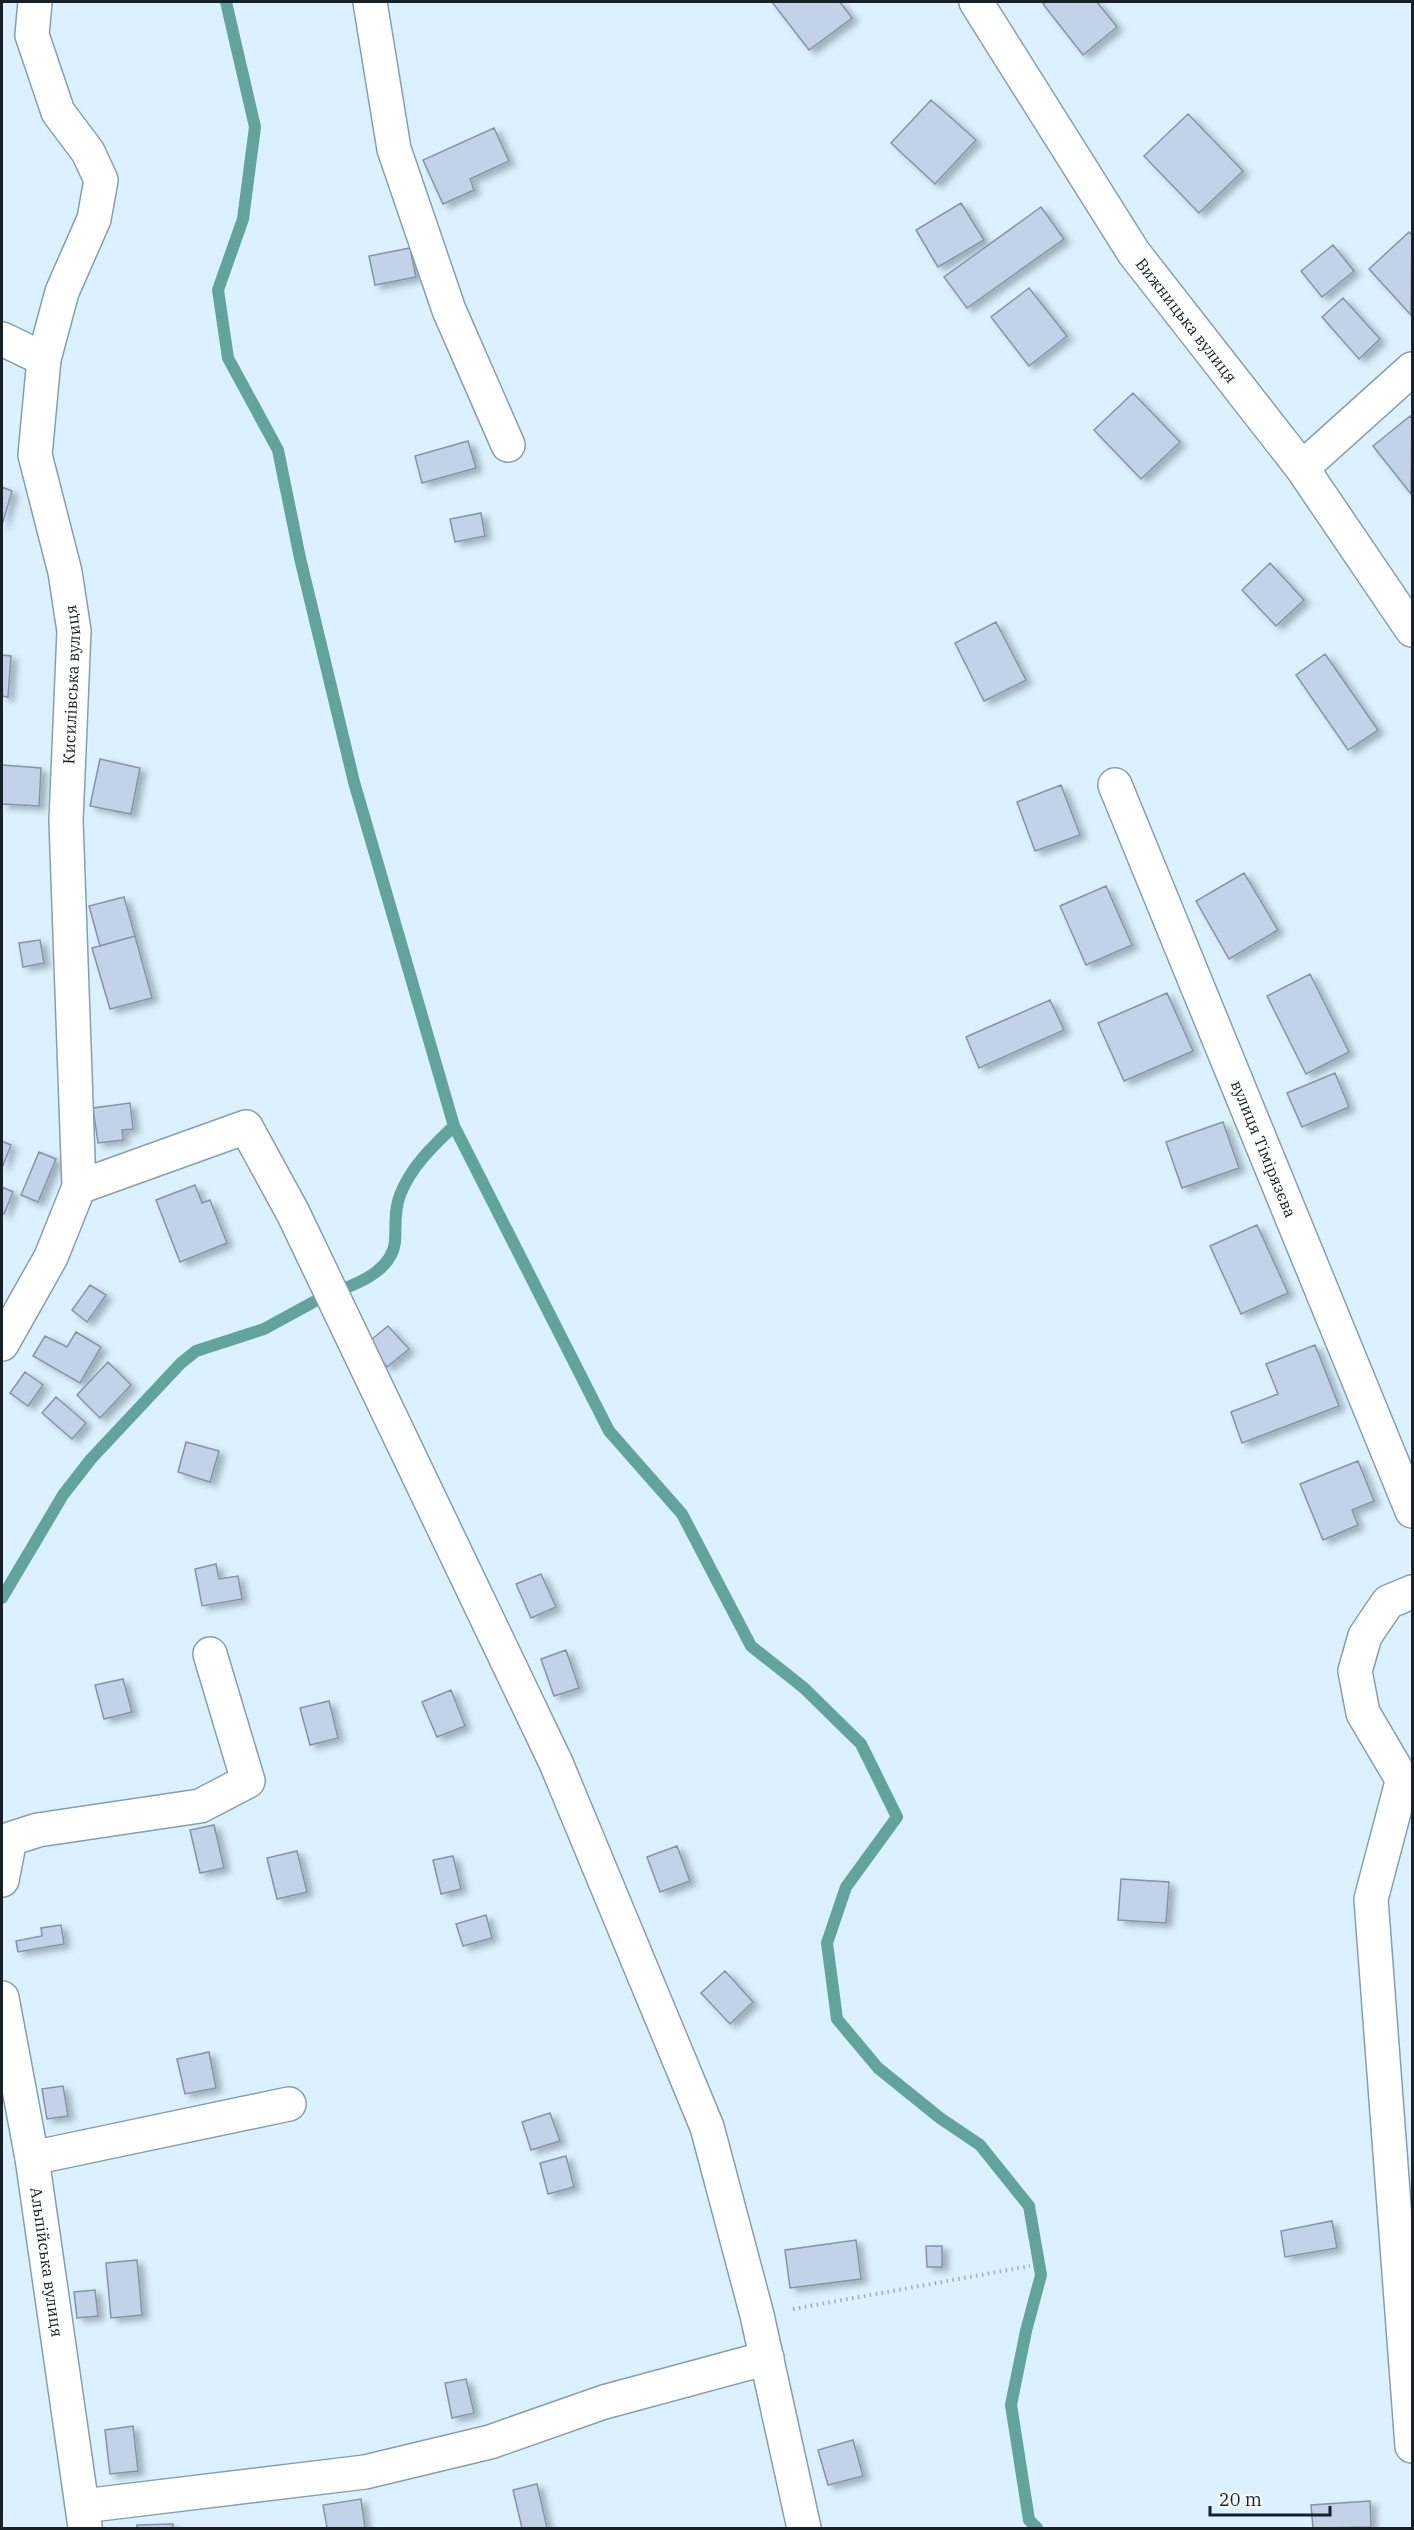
<svg xmlns="http://www.w3.org/2000/svg" width="1414" height="2530" font-family="'IBM Plex Serif',serif">
  <style>
    .lines { fill: none; stroke-linecap: round; stroke-linejoin: round }
    .stream { stroke: #62a49b; stroke-width: 12 }
    .building { fill: #c3d1e9; stroke: #8694aa; stroke-width: 1.5; filter: url(#shadow) }
    .minor-casing { stroke: #869fb0; stroke-width: 36 }
    .path { stroke: #9caeba; stroke-width: 4; stroke-dasharray: 1.5 4.5; stroke-linecap: butt }
    .minor { stroke: #fff; stroke-width: 33 }
    .labels { text-anchor: middle; stroke-width: 5; stroke-linejoin: round; paint-order: stroke }
    .street-label { font-size: 16px; fill: #162026; stroke: #f6fbff }
  </style>
  <defs>
    <filter id="shadow"><feDropShadow dx="6" dy="4" stdDeviation="3" flood-color="#0004"/></filter>
  </defs>
  <rect width="100%" height="100%" fill="#dbf1ff"/>
  <g class="lines">
    <path class="stream" d="M226 2 255 127 243 219 218 290 228 358 278 450 300 558 354 782 454 1126 609 1431 682 1514 751 1646 804 1688 861 1744 897 1817 846 1887 827 1943 837 2019 878 2068 940 2118 980 2145 1029 2206 1041 2275 1026 2331 1011 2405 1029 2520 1037 2528
      M343 1289C364 1281 392 1268 395 1242 396 1226 394 1210 400 1195 411 1167 432 1147 454 1126
      M2 1598 63 1495 91 1459 181 1363 196 1351 264 1329 319 1299"/>
  </g>
  <path class="building" d="M772 2H840L852 18 809 50Z
    M1046 2H1097L1117 27 1083 55 1043 4Z
    M931 100 976 140 935 184 891 143Z
    M1188 114 1243 171 1199 213 1144 156Z
    M494 128 509 161 470 179 474 190 443 204 423 160Z
    M961 203 984 240 938 267 916 230Z
    M1041 207 1064 239 967 308 944 277Z
    M1409 232 1412 235 1411 315 1369 269Z
    M1333 245 1354 271 1322 297 1301 271Z
    M410 248 416 277 375 285 369 256Z
    M1029 288 1067 336 1029 366 991 317Z
    M1343 298 1380 339 1359 359 1322 317Z
    M1133 393 1180 442 1141 479 1094 430Z
    M1410 416 1412 419 1411 494 1373 446Z
    M468 441 476 468 422 483 415 456Z
    M2 487 12 491 2 525Z
    M481 513 485 536 455 542 450 519Z
    M1270 563 1304 600 1276 626 1242 590Z
    M996 622 1026 680 984 701 955 643Z
    M1325 654 1378 730 1348 750 1296 675Z
    M2 655 11 656 8 697 2 696Z
    M100 759 140 768 131 814 90 806Z
    M2 765 41 768 39 806 2 804Z
    M1061 785 1080 835 1035 851 1017 802Z
    M1244 873 1278 930 1229 959 1196 901Z
    M1106 886 1132 945 1086 965 1060 906Z
    M124 897 135 936 100 946 89 906Z
    M135 936 152 998 110 1009 92 948Z
    M40 940 44 963 23 967 19 943Z
    M1310 974 1349 1052 1306 1074 1267 996Z
    M1167 993 1193 1051 1124 1081 1098 1023Z
    M1050 1000 1064 1030 979 1068 966 1037Z
    M1335 1073 1349 1107 1302 1127 1287 1093Z
    M130 1103 133 1129 122 1130 123 1140 98 1143 93 1108Z
    M1223 1122 1239 1168 1182 1188 1166 1142Z
    M2 1141 11 1145 2 1168Z
    M39 1152 56 1159 38 1202 21 1195Z
    M195 1185 202 1203 210 1200 227 1243 180 1262 156 1200Z
    M2 1187 13 1192 4 1214 2 1213Z
    M1257 1225 1288 1293 1241 1314 1210 1246Z
    M90 1285 106 1295 87 1322 72 1310Z
    M388 1326 409 1349 387 1367 367 1343Z
    M76 1332 101 1347 80 1383 33 1356 45 1336 67 1347Z
    M1315 1345 1339 1406 1242 1443 1231 1412 1278 1394 1266 1364Z
    M108 1362 131 1385 100 1418 77 1395Z
    M25 1372 43 1385 28 1406 10 1393Z
    M56 1397 86 1423 72 1439 42 1413Z
    M186 1442 219 1451 210 1482 178 1472Z
    M1358 1461 1374 1501 1352 1510 1358 1525 1323 1540 1300 1484Z
    M216 1564 219 1579 238 1576 242 1599 202 1606 195 1569Z
    M541 1574 556 1607 531 1618 516 1584Z
    M566 1650 579 1688 554 1696 541 1659Z
    M123 1679 132 1712 104 1719 95 1685Z
    M451 1690 465 1726 437 1737 422 1702Z
    M329 1701 338 1738 310 1745 300 1708Z
    M214 1825 224 1868 200 1873 190 1830Z
    M677 1846 690 1881 660 1892 647 1857Z
    M297 1851 307 1892 277 1899 267 1858Z
    M453 1856 461 1889 441 1894 433 1860Z
    M1121 1879 1169 1882 1166 1923 1118 1920Z
    M486 1915 492 1938 463 1946 456 1924Z
    M61 1925 64 1944 18 1952 16 1941 42 1936 41 1928Z
    M725 1971 753 2002 730 2024 701 1993Z
    M209 2052 216 2088 185 2094 177 2059Z
    M63 2086 68 2116 47 2119 42 2089Z
    M550 2113 560 2141 531 2150 522 2122Z
    M566 2156 574 2187 548 2194 540 2163Z
    M1332 2221 1337 2248 1285 2257 1281 2231Z
    M856 2240 861 2279 790 2288 785 2250Z
    M926 2246H942V2267H927Z
    M137 2260 142 2315 111 2318 106 2263Z
    M95 2290 98 2316 77 2318 74 2292Z
    M466 2379 474 2413 452 2418 445 2383Z
    M133 2426 138 2471 110 2474 105 2430Z
    M853 2440 863 2476 828 2485 818 2450Z
    M537 2484 547 2528H522L513 2490Z
    M361 2499 365 2528H327L323 2505Z
    M1370 2501 1371 2527 1313 2528 1311 2505Z
    M173 2524V2528H137V2525Z"/>
  <g class="lines">
    <g class="minor-casing">
      <g id="minor">
        <path d="M370 2 394 149 449 310 508 445"/>
        <path id="s1" d="M976 2 1134 253 1302 468 1412 630"/>
        <path d="M2 339 44 359"/>
        <path d="M1302 468 1412 369"/>
        <path id="s2" d="M1115 785 1412 1511"/>
        <path d="M79 1187 246 1127 293 1213 556 1763 707 2127 757 2315 804 2528"/>
        <path id="s3" d="M2 1344 51 1257 79 1187 66 821 74 631 65 572 35 455 44 359 62 292 94 219 101 180 88 152 58 112 32 35 35 2"/>
        <path d="M1412 1592 1388 1602 1365 1636 1355 1671 1363 1713 1412 1796"/>
        <path d="M1403 1778 1371 1899 1412 2446"/>
        <path d="M2 1880 10 1839 38 1830 200 1806 248 1781 210 1654"/>
        <path id="s4" d="M2 1998 32 2158 85 2527"/>
        <path d="M32 2158 289 2104"/>
        <path d="M83 2506 365 2472 490 2442 604 2402 767 2358"/>
      </g>
    </g>
    <path class="path" d="M793 2309 1030 2266"/>
    <use href="#minor" class="minor"/>
  </g>
  <g class="labels">
    <g class="street-label">
      <text dy="6" stroke="none"><textPath href="#s1" startOffset="382">Вижницька вулиця</textPath></text>
      <text dy="6" stroke="none"><textPath href="#s3" startOffset="678">Кисилівська вулиця</textPath></text>
      <text dy="6" stroke="none"><textPath href="#s2" startOffset="393">вулиця Тімірязєва</textPath></text>
      <text dy="6" stroke="none"><textPath href="#s4" startOffset="268">Альпійська вулиця</textPath></text>
    </g>
  </g>
  <rect width="1414" height="2530" fill="none" stroke="#162026" stroke-width="6"/>
  <path d="M1210 2506v9h120v-9" fill="none" stroke="#162026" stroke-width="3"/>
  <text x="1219" y="2506" font-size="18" fill="#162026" stroke="#f6fbff" stroke-width="4.5" paint-order="stroke">20 m</text>
</svg>
